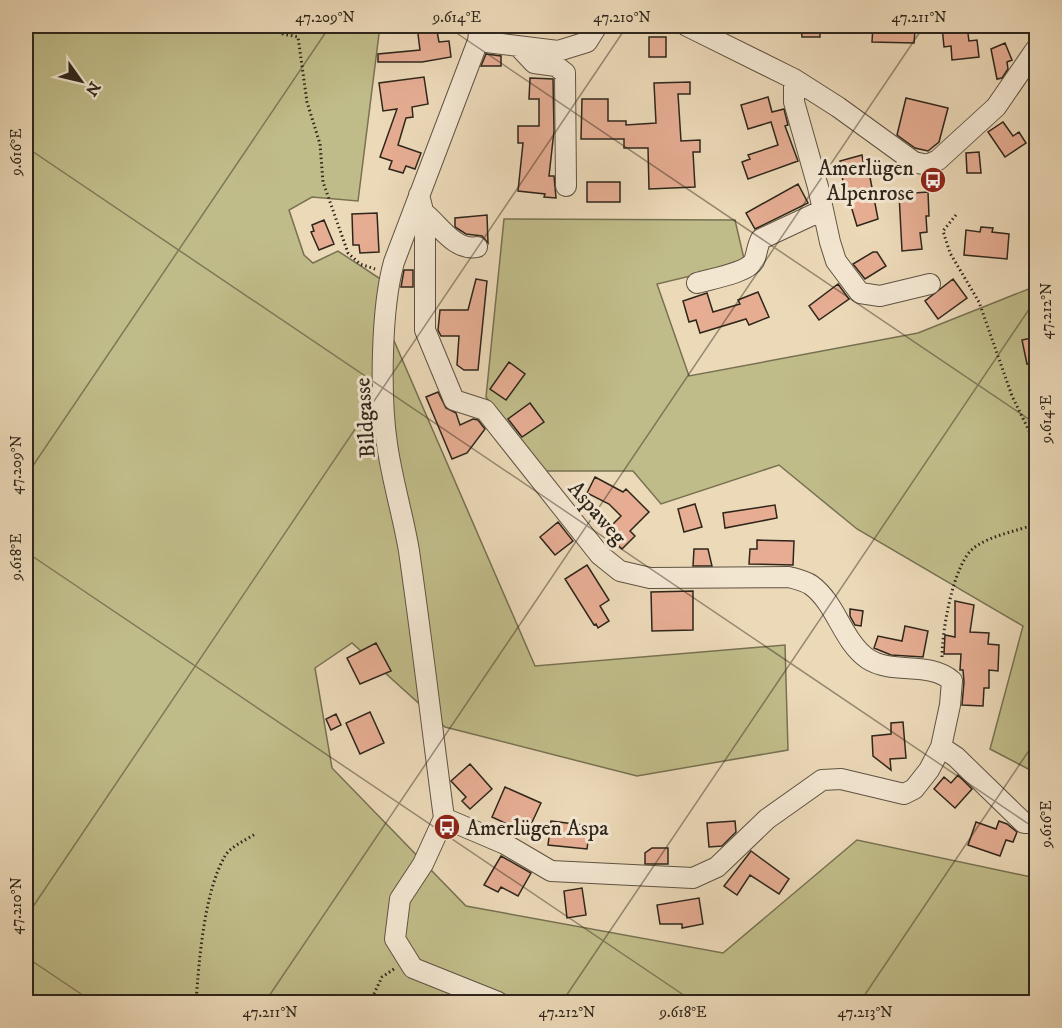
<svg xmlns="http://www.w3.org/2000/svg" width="1062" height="1028" font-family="'IM FELL DW Pica',serif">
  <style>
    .green { fill: #c0bc89; stroke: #777152; stroke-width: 1.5 }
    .building { fill: #e6ad93; stroke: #2e261b; stroke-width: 1.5 }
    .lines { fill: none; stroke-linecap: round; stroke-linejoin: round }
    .minor-casing { stroke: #5e5342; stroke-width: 22 }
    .path { stroke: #2e261b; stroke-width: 3; stroke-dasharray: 1.5 3; stroke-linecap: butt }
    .minor { stroke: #f3e6d1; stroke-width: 20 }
    .ticks { fill: none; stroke: #2e261b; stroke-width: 1.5; stroke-opacity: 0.45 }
    .labels { text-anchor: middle; stroke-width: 6; stroke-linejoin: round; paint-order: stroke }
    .poi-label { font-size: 22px; fill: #2e261b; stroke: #f3e6d1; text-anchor: end }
    .street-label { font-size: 22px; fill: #2e261b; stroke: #f3e6d1 }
    .neatline { fill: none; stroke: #2e261b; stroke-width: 2 }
    .ticks-label { font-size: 15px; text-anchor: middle; fill: #2e261b }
  </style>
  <rect width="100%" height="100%" fill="#ecd9b8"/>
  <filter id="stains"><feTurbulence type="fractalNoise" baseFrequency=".00333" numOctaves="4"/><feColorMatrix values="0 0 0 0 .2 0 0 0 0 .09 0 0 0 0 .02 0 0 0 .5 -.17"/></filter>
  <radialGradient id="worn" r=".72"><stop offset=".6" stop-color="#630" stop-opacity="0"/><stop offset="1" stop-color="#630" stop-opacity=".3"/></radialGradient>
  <path class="green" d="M26 26H380L358 201 312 197 289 210 304 255 313 263 338 251 382 280V313L535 666 785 645 788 750 637 776 445 727 352 643 315 668 332 768 466 906 723 953 857 840 1036 878V1002H26Z
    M504 219 735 220 745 263 657 284 689 376 918 333 1036 286V773L990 749 1023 626 857 529 779 465 661 504 633 471H542L486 397Z"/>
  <path class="building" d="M417 26H436L439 42 449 41 451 57 422 62H378V54L420 50Z
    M801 26H820V37H802Z
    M873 26H899V30L915 31 914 43 872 42Z
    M942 26H967L969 41 977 40 979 57 952 60 951 46 944 47Z
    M649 37H666V57H649Z
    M1005 43 1012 60 1007 62 1008 69 1002 78 997 79 991 49Z
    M486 54 501 56V66H481Z
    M424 77 428 104 412 107 413 117 406 118 398 145 421 153 415 169 406 166 403 173 389 169 392 161 380 157 397 109 383 111 379 83Z
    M530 78 553 79 554 131 549 176H554L556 198 544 197 545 194 518 191 523 143H518V126H539V99H529Z
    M690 82V94H678L681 141 700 140V152H693L695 187 649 189 648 148H624V139H581L582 99H608V121H626V125L656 123 654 83Z
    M768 97 772 112 784 109 788 125 785 126 798 161 748 179 742 162 750 159 748 155 778 145 771 122 748 129 741 105Z
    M906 98 948 108 939 142 928 151 915 148 897 135Z
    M1003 122 1013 136 1019 132 1026 143 1005 157 988 132Z
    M979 152 981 173H967L966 153Z
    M862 155 865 173 869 172 878 219 857 226 848 196H845L840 161Z
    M587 182H620V202H587Z
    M798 184 808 203 755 229 746 213Z
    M928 192 929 216H926L927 232 920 233 922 249 902 251 899 194Z
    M377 213 379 252 360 253 359 245H353L352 214Z
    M487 215 488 243 482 236 466 234 455 227V218Z
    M324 220 334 244 319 250 311 232 314 231 312 225Z
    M981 227 993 228 992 232 1009 234 1007 259 964 255 966 230 980 232Z
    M873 252H877L886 266 865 279 853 264Z
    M404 270H413V287H401Z
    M476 279 487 281 478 370H464L457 365 459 336H441L438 330 440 310H468Z
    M953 279 967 298 938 319 925 301Z
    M838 284 849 299 819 320 809 306Z
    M758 292 769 317 749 325 746 319 700 333 696 320 689 322 683 301 707 293 713 312 740 304 738 300Z
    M1036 337V362L1027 364 1022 340Z
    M509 362 525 374 506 400 490 389Z
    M438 392 446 408 456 413 460 425 473 419 478 420 485 429 467 453 452 459 426 397Z
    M530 403 544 422 522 437 508 419Z
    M595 477 623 492 626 489 649 512 630 531 635 536 622 549 605 532 621 516 609 504 587 493Z
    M695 504 702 527 684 532 678 509Z
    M775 505 777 518 725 528 723 513Z
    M558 522 573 541 555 555 540 537Z
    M757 540 794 541 793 565 749 564 750 549H757Z
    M694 549H708L712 566H693Z
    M587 565 609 600 600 606 609 621 598 628 596 624 594 625 565 579Z
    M693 591V630L652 631 651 592Z
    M955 601 974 605 970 632 989 633 988 644 999 645 998 671 989 670V688H984L983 706 962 705 964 682 963 670H960L961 654H944L945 635 955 637Z
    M850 609 863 611 861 626 855 625 850 616Z
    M905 626 928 631 923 657 891 655 874 648 878 636 902 641Z
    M376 643 391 671 360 684 347 658Z
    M370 712 384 743 360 754 346 723Z
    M336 714 341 725 331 730 326 719Z
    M903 722 906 758 890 759 891 770 873 756 872 736 891 734V723Z
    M470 764 492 789 470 809 462 801 466 797 451 781Z
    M958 775 972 789 955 808 934 789 944 777 951 783Z
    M505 787 541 803 527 833 492 817Z
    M551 821 590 826 587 849 548 845Z
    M735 821 736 832 722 846 709 847 707 823Z
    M999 821 1007 824 1017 832 1013 842 1006 840 1000 856 968 845 976 822 996 829Z
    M652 848H668V864H645V853Z
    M751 851 789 879 779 894 750 875 737 895 724 886Z
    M501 856 531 873 518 896 501 887 498 892 484 885Z
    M582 888 586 915 567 918 564 891Z
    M699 898 703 924 682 928V924H660L657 905Z"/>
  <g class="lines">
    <g class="minor-casing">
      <path id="minor" d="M687 26 794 79 838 107 914 162 927 165 938 160 996 107 1036 49
        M478 41 558 51 587 42 597 26
        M519 47 534 63 556 66 565 73 566 186
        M794 79V102L818 187 830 242 836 261 860 293 880 296 930 284
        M419 195 425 219V330L454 400 485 410 600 555 620 571 650 578 789 577C796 579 805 581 811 585 837 604 842 641 868 659 893 675 930 661 952 681L950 705 941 747 929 770 914 789 904 794 841 779 822 780 767 819 717 867 693 878 551 871 505 844 444 818
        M423 212C440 225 454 251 477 247
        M697 283C710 279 747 273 754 261 757 254 757 246 761 239L823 210
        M941 747 956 757 1024 823H1036
        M444 818C432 729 422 640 409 551 403 515 392 480 387 444 380 396 381 308 394 262L478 41 480 26
        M444 818 423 864 400 899 395 939 413 968 498 1002"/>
    </g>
    <path class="path" d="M34 26 38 29 37 26
      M271 26 283 34 298 37 307 102 320 144 323 182 348 253 360 264 375 269
      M956 215 943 231 950 253 979 302 1012 396 1036 445
      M942 657C942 632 953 562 975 547 992 535 1017 531 1036 524
      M196 1002C199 961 204 892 225 856 230 847 246 840 255 834
      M370 1002 382 977 394 969"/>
    <use href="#minor" class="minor"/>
  </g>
  <path class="ticks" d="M446 26 1036 424M26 36 32 26M26 147 1036 829M26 476 330 26M26 552 694 1002M26 917 627 26M26 957 93 1002M265 1002 924 26M562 1002 1036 299M860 1002 1036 740"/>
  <defs>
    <g id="bus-disc" transform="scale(1.35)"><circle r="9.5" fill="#8f2418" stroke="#f3e6d1"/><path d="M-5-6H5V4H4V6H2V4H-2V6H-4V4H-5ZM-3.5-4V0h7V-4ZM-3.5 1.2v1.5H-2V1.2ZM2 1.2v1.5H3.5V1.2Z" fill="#fff"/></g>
  </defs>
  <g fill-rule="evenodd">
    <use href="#bus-disc" x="933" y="180"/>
    <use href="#bus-disc" x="447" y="827"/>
  </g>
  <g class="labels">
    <g class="poi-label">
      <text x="914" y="175">Amerlügen<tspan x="914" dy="25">Alpenrose</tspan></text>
      <text x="466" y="835" text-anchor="start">Amerlügen Aspa</text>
    </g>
    <g class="street-label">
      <text transform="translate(364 418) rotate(-94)" y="8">Bildgasse</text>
      <text transform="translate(598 512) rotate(49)" y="8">Aspaweg</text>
    </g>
  </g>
  <rect width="1062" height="1028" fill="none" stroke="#ecd9b8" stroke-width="66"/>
  <g transform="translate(81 81) rotate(124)" stroke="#f3e6d1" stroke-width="4.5" paint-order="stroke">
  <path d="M0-4.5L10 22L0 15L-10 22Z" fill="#2e261b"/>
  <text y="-9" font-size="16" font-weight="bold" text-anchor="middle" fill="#2e261b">N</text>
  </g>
  <rect x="33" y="33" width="996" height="962" class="neatline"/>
  <g class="ticks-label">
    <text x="325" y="22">47.209°N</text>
    <text x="457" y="22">9.614°E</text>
    <text x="622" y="22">47.210°N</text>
    <text x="919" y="22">47.211°N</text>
    <text transform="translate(16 152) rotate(-90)" y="5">9.616°E</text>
    <text transform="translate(1046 311) rotate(-90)" y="5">47.212°N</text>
    <text transform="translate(1046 419) rotate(-90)" y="5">9.614°E</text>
    <text transform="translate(16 465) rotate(-90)" y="5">47.209°N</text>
    <text transform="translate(16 557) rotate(-90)" y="5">9.618°E</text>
    <text transform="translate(1046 824) rotate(-90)" y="5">9.616°E</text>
    <text transform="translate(16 906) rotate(-90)" y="5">47.210°N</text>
    <text x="270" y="1017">47.211°N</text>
    <text x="567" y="1017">47.212°N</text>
    <text x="683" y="1017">9.618°E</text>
    <text x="865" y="1017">47.213°N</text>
  </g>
  <rect width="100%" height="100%" filter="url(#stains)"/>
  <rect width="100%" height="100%" fill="url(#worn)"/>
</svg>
